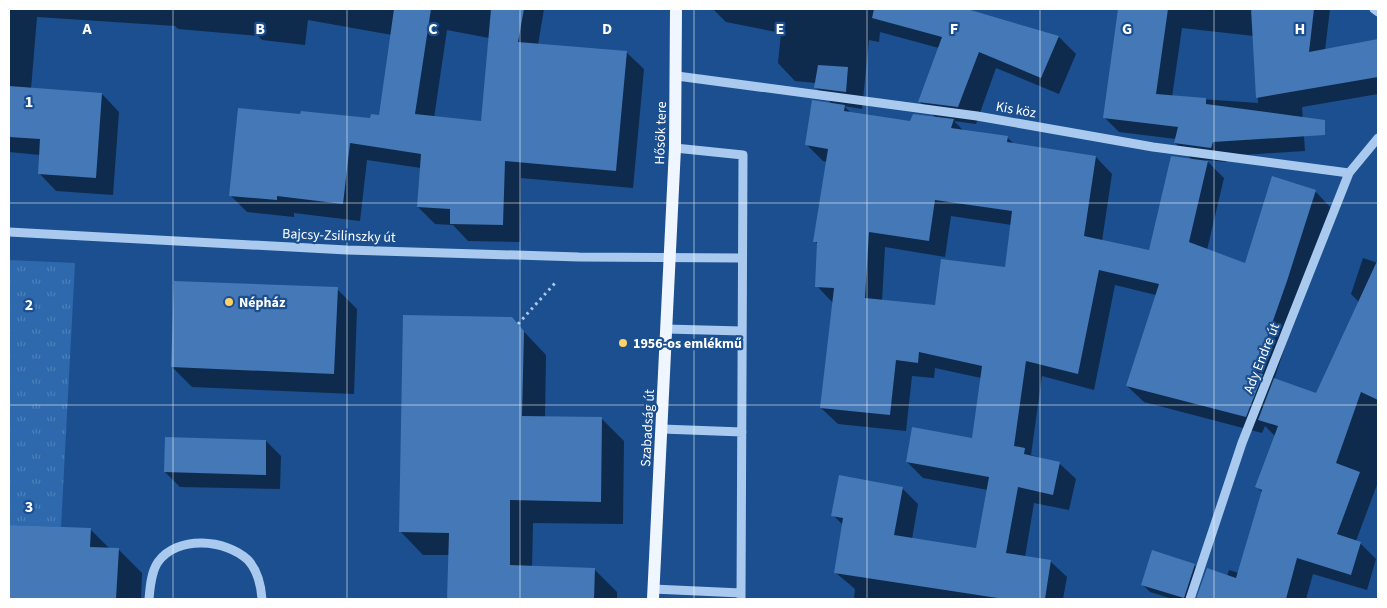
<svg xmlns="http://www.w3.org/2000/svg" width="1387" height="608" font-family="'Source Sans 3',sans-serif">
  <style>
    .grass { fill: url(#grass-tufts) }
    .shadow { fill: #0007; fill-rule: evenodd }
    .building { fill: #4478b7; fill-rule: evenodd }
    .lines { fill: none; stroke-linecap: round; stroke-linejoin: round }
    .path { stroke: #a9c9ee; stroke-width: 3; stroke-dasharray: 2.5 4; stroke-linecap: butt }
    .minor { stroke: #a9c9ee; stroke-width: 9 }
    .major { stroke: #f0f6ff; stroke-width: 12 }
    .grid { fill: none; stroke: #fff; stroke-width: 1; stroke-opacity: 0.55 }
    .poi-dot { fill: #ffd166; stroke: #1b4f8f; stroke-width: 2 }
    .labels { text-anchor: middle; stroke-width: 4.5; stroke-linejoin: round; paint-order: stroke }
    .street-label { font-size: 14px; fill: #fff; stroke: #1b4f8f }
    .poi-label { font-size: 14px; font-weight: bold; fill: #fff; stroke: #1b4f8f; text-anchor: start }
    .grid-label { font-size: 16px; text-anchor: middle; font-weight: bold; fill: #fff; stroke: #1b4f8f; stroke-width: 4.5; stroke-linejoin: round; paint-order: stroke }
  </style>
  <defs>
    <pattern id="grass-tufts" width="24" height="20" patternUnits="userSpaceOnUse" patternTransform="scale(1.25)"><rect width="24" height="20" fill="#2e69ad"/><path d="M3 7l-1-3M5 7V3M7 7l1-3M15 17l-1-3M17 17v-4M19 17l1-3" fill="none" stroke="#4d80b9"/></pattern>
  </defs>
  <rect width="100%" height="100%" fill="#1b4f8f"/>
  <path class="grass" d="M9 260 75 263 61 527 9 525Z"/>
  <path class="shadow" d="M9 9H544L538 45 626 52 644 69 633 188 521 178 520 242 468 241 453 225 435 224 418 207 421 168 367 160 360 221 294 213V217L247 212 230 195 380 116 392 35 308 20 305 45 262 40 258 36 178 29 175 26 37 17 31 89 102 94 119 112 113 195 56 191 39 173 40 155 9 152ZM447 30 489 38 482 122 434 118Z
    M713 9H963L1059 37 1076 54 1059 94 996 68 976 124 954 121 964 131 1007 137 1014 144 1096 157 1112 174 1102 241 1150 251 1192 160 1175 143 1176 139 1119 132 1104 117 1119 9H1330L1325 50 1378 41V94L1302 107 1305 151 1227 156 1226 162 1206 160 1224 178 1207 250 1246 264 1315 191 1331 208 1274 380 1317 395 1360 303 1351 294 1363 258 1378 263V482L1356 541 1360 543 1376 559 1367 590 1313 574 1306 599H1198L1208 570 1227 576 1229 570 1239 573 1263 493 1257 487 1276 437 1265 426 1262 433 1144 402 1127 386 1156 295 1115 285 1094 390 1042 376 1031 455 1059 463 1076 479 1069 510 1034 503 1025 557 1050 561 1067 577 1063 599H854L855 589 836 573 843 525 833 515 902 488 918 504 912 539 977 549 988 490 923 478 907 462 973 439 981 378 935 368 934 378 912 376 906 431 838 424 821 408 833 303 817 286 818 245 815 241 827 162 823 161 807 145 832 104 816 88V83L795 81 778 63 781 33 726 22ZM1182 28 1254 36 1258 103 1172 97ZM880 32 939 48 919 101 936 118 911 123 852 114 844 106 862 109 869 40 879 42ZM951 216 1012 225 1006 269 936 306 882 301 885 247 945 257Z
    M337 289 357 309 354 394 192 387 172 367Z
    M511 318 546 355 545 417 601 418 624 441 623 524 533 523 532 567 595 570 617 592V599H448L450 555H423L401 532Z
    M266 441 281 456 280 489 180 487 165 472Z
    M9 526 91 530 110 549H118L142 573 141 599H9Z
    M1194 565 1202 573 1194 599H1173L1150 592 1142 584Z"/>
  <path class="building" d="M394 9H431L415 114 481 121 491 9H524L518 42 627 51 616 171 505 161 503 225 450 224V209L417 207 421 154 350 143 343 204 277 196V200L229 196 238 108 300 114 301 111 370 118 371 114 379 115Z
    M874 9H967L1059 36 1041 78 979 52 958 107 918 102 942 37 872 18Z
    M1118 9H1168L1156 94 1206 98V104L1325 120V135L1213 142 1211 148 1174 143 1178 127 1103 118Z
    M1251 9H1314L1309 52 1378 39V77L1256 98Z
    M818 65 848 67 846 92 814 88Z
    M9 86 102 93 96 178 38 174 40 139 9 137Z
    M812 100 845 105 844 111 910 121 913 114 954 119 951 128 1008 136 1007 142 1096 156 1084 236 1149 250 1171 156 1208 161 1189 242 1245 263 1272 176 1316 190 1287 281 1255 372 1263 374 1246 417 1126 386 1159 284 1099 270 1078 374 1026 361 1014 446 1025 448 1024 454 1060 462 1053 495 1018 487 1006 553 1051 560 1045 599H1004L834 573 843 518 831 516 839 475 903 487 894 535 976 548 989 477 906 462 912 427 972 438 982 366 919 352 918 363 896 360 890 415 820 408 834 288 815 287 817 242H813L828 149 805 145ZM935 200 1012 211 1005 267 941 259 935 305 865 298 869 232 929 241Z
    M1378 259V400L1361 392 1336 463 1360 472 1337 534 1361 542 1351 575 1297 558 1286 599H1196L1207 568 1236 578 1262 490 1255 487 1278 426 1258 420 1274 378 1316 393Z
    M174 281 338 287 334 374 171 367Z
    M403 315 512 317 524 331 522 416 602 417 601 502 510 500V565L595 568 594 599H447L449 533 399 532Z
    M165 437 266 440V475L164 472Z
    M9 525 91 528 90 547 119 548 116 599H9Z
    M1152 550 1195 564 1184 598 1141 585Z"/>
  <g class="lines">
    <path class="path" d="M518 324 556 282"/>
    <path class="minor" d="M1374 9 1378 12
      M677 76 977 116 1153 147 1349 173
      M675 148 743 155 741 599
      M9 232 347 250 579 257 741 258
      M666 329 742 331
      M662 429 742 432
      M653 589 741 593
      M149 599C150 588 151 572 158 562 177 535 226 539 248 560 258 571 261 585 262 599
      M1190 599 1242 443 1349 173 1378 138"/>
    <path class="major" d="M653 599 675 148 676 9"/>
  </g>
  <path class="grid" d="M173 9V599M347 9V599M520 9V599M694 9V599M867 9V599M1040 9V599M1214 9V599M9 203H1378M9 405H1378"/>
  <g class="poi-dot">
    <circle cx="229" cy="302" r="5"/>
    <circle cx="623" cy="343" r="5"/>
  </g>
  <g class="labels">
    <g class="street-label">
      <text transform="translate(1016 109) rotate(10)" y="5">Kis köz</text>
      <text transform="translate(660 133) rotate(-88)" y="5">Hősök tere</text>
      <text transform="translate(339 235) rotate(2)" y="5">Bajcsy-Zsilinszky út</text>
      <text transform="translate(1261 358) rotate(-68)" y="5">Ady Endre út</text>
      <text transform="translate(647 428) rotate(-87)" y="5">Szabadság út</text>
    </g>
    <g class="poi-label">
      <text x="239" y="307">Népház</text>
      <text x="633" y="348">1956-os emlékmű</text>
    </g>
  </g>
  <g class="grid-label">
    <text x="87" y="34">A</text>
    <text x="260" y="34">B</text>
    <text x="433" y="34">C</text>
    <text x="607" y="34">D</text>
    <text x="780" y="34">E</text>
    <text x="954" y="34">F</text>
    <text x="1127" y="34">G</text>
    <text x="1300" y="34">H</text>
    <text x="29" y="107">1</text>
    <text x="29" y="310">2</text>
    <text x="29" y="512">3</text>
  </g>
  <rect width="1387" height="608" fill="none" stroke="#ffffff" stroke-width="20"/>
</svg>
